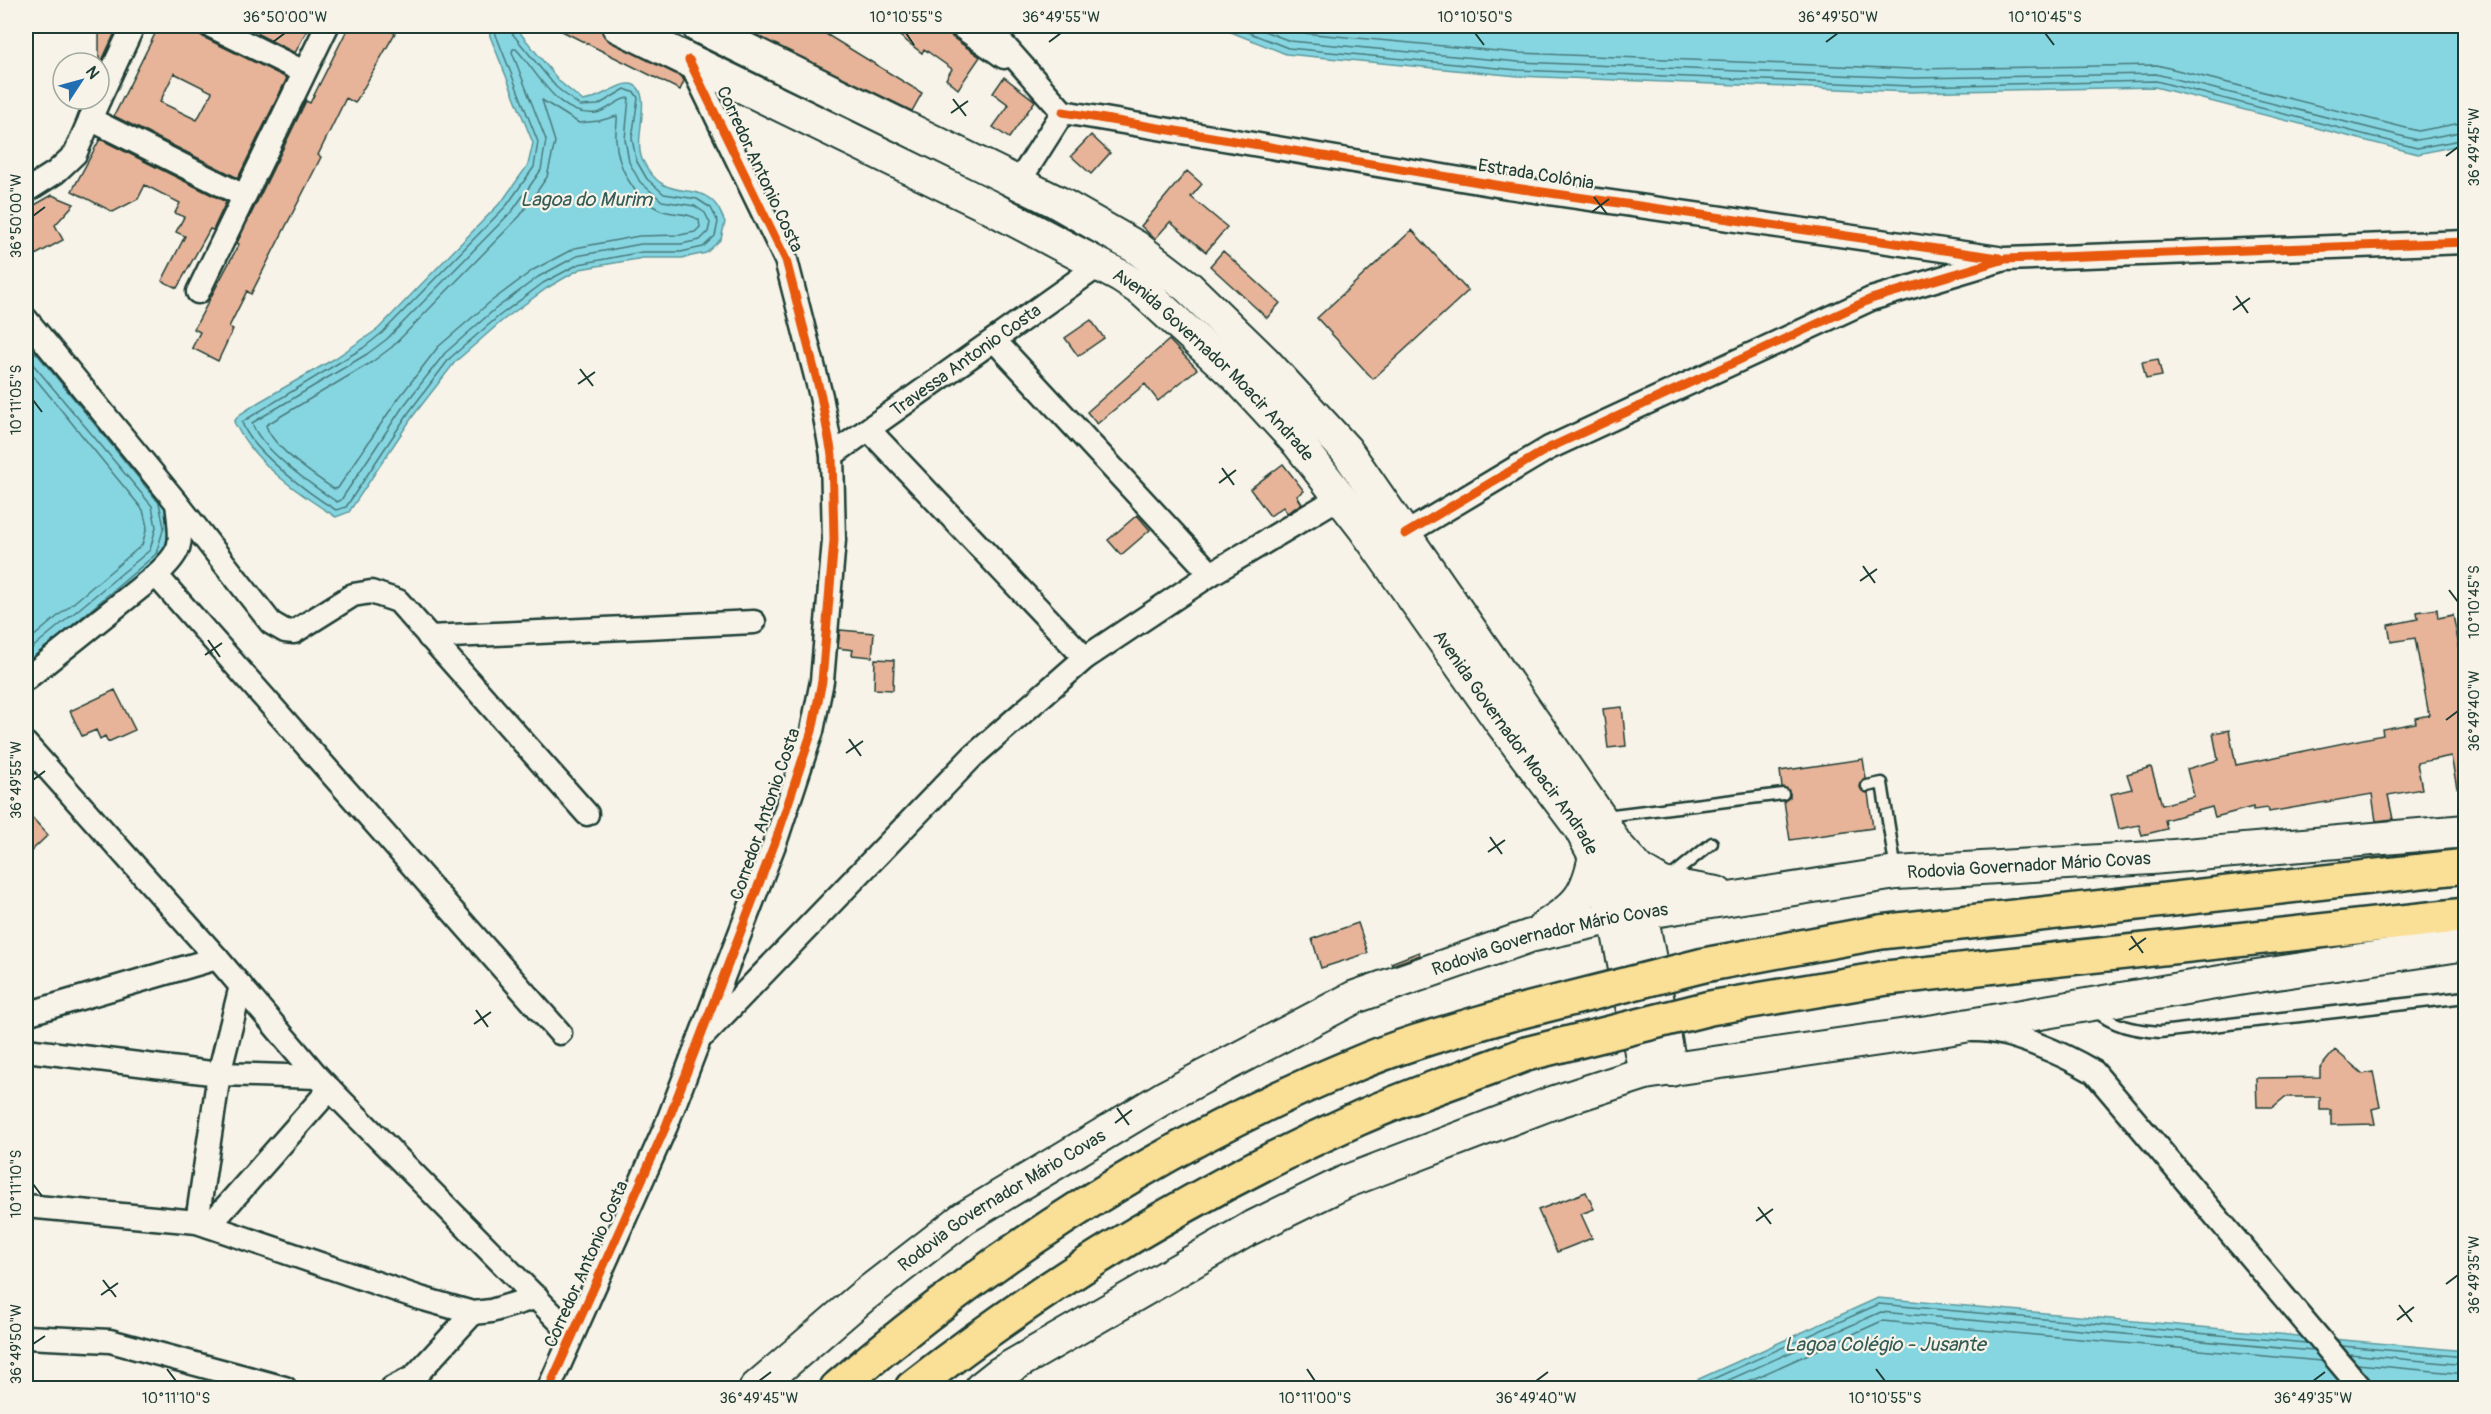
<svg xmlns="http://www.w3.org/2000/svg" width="2491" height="1414" font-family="Pangolin,sans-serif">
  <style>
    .water { fill: #86d6e2; stroke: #5d999c; stroke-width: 1.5 }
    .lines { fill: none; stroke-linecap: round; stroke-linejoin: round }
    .shore { stroke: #487a7a; stroke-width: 1.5 }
    .building { fill: #e7b499; stroke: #1f3d34; stroke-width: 1.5; fill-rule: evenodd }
    .lane-casing { stroke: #1f3d34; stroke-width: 15 }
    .street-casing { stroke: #1f3d34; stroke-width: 27 }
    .secondary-casing { stroke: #1f3d34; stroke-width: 36 }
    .highway-casing { stroke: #1f3d34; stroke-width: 38 }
    .lane { stroke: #f7f3e8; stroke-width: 10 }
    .street { stroke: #f7f3e8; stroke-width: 22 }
    .secondary { stroke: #f7f3e8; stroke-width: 32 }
    .highway { stroke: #fadf96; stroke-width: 33 }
    .highway-bridge-casing { stroke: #1f3d34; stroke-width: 38; stroke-linecap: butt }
    .highway-bridge { stroke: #fadf96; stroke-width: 33 }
    .cycleway-casing { stroke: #f7f3e8; stroke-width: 13 }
    .cycleway { stroke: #e8590c; stroke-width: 9 }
    .ticks { fill: none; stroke: #1f3d34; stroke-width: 2 }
    .labels { text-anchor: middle; stroke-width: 4.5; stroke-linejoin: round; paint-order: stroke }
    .street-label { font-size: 18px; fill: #1f3d34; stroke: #f7f3e8 }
    .water-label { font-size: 20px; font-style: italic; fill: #345c57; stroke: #f7f3e8 }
    .neatline { fill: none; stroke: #1f3d34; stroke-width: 2 }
    .ticks-label { font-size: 15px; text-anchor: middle; fill: #1f3d34 }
  </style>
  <rect width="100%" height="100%" fill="#f7f3e8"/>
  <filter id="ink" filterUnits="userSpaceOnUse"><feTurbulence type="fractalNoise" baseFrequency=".0167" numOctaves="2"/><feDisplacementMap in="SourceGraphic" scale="12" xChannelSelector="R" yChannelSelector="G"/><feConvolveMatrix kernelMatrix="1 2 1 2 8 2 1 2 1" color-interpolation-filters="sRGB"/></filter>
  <g filter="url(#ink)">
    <path class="water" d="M489 26H512L517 29 560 82 583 101C600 99 623 79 634 85 653 94 633 139 642 159 665 207 695 178 716 205 720 210 722 216 725 222L721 239 706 253 682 258H643L580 269 547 288 503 320 455 362 413 416 349 512 336 517C298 493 255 464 234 422L239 415 259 402 334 359 378 329 503 200 528 165 533 143 490 36Z
      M1216 26H2465V144L2418 154 2155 87 1910 92 1518 76 1286 54Z
      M26 339 42 350 165 501 170 527 162 557 26 668Z
      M1878 1298 2466 1351 2465 1388H1679Z"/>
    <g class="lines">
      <path class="shore" d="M495 26 496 35 538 142 534 167 507 205 382 333 363 348 242 422C250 450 311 495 336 510L346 507 409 412 450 358 499 316 543 283 579 264 642 252H681L703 247 715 236 718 222 711 208 697 199 664 194 647 179 636 160 632 138 638 98 635 93 625 89 598 105 580 106 556 87 511 32 509 26
        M1232 26 1288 48 1518 70 1910 86 2156 81 2417 148 2466 139
        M1251 26 1290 41 1519 62 1911 78 2156 74 2417 140 2466 131
        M1275 26 1292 32 1519 53 1911 69 2157 65 2418 131 2466 122
        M513 49H516C538 72 558 118 596 113 608 111 618 98 629 98L625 139 629 162 640 182 662 201 695 206 705 213 710 223 708 232 700 240 681 244H641L577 256 538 277 494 310 445 353 402 408 341 500 337 502C313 486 261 450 252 423L367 354 387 339 513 210 541 170 546 140 512 52Z
        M542 100 579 123 599 121 617 116C618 123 615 131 616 139 617 166 633 197 658 209 672 216 686 211 699 220L700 227 695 232 680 235 639 236 575 248 533 270 489 303 438 347 395 403 338 488 334 489C316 477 271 446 266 425L372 362 392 347 520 216 547 177 555 142Z
        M26 346 38 355 159 503 164 527 156 554 67 630
        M26 356 152 506 156 527 150 550 26 653
        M26 367 143 510 147 527 142 545 26 643
        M2342 1346 2466 1357
        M2349 1354 2466 1365
        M2357 1364 2466 1374
        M1693 1388 1879 1304 2306 1343
        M1711 1388 1881 1312 2313 1351
        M1733 1388 1882 1321 2321 1361"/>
    </g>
    <path class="building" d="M99 26H118L99 67Z
      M159 26H187L205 38 287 78 238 178 114 116ZM174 73 212 92 197 120 160 102Z
      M263 26H309L295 53 258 34Z
      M349 26H380L395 33 355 103 346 98 318 155 321 157 308 183 251 294 247 291 229 327 233 329 218 361 192 348 200 332 194 329 239 244 237 243 306 101 310 103Z
      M552 26H593L601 29 610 42 682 77 684 81 680 90Z
      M738 26H813L922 93 912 111Z
      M887 26H947L952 37 980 57 958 89 946 79 952 69 924 49 922 53Z
      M1004 77 1035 101 1009 138 993 127 1009 105 993 93Z
      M1091 135 1110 153 1091 174 1071 156Z
      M100 139 226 202 213 230 210 229 177 288 162 281 185 236 176 232 184 217 175 213 180 203 145 185 138 199 113 212 72 191Z
      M1187 171 1202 184 1191 197 1227 227 1206 252 1170 222 1155 239 1141 226Z
      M52 195 74 204 55 225 63 240 26 260V210Z
      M1412 230 1468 291 1373 379 1317 318Z
      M1223 251 1280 303 1267 318 1210 266Z
      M1091 320 1104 338 1078 356 1065 338Z
      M1169 340 1197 369 1158 401 1145 384 1097 424 1087 412Z
      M2158 359 2162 376 2146 379 2142 362Z
      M1283 464 1304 491 1297 496 1302 504 1287 513 1283 507 1270 516 1250 489Z
      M1137 515 1150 530 1121 555 1108 540Z
      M2437 609 2438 618 2453 615 2466 682V787L2457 788 2451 756 2417 763 2422 789 2388 795 2393 819 2376 821 2372 794 2269 812 2268 808 2253 810V807L2215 817 2212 807 2165 820 2167 829 2142 835 2139 825 2119 829 2111 794 2132 789 2127 774 2151 767 2162 805 2194 796 2187 769 2218 760 2213 733 2229 730 2236 765 2383 735 2382 729 2416 723 2415 718 2429 715 2415 638 2391 642 2388 625 2418 619 2417 612Z
      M840 630 874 633 872 657 852 655 853 650 838 648Z
      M875 659 894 660 893 690 874 689Z
      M115 690 135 730 108 742 105 736 100 739 96 730 82 736 70 711Z
      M1622 707 1626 746 1608 748 1603 709Z
      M1863 759 1866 779 1860 787 1862 791 1868 793 1873 828 1790 840 1784 801 1790 797V793L1782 787 1780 771Z
      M26 811 48 835 26 856Z
      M1358 923 1368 953 1321 968 1312 939Z
      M1419 952 1420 955 1392 965 1391 963Z
      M2335 1050 2363 1074 2373 1072 2380 1107 2372 1109 2375 1124 2331 1125V1110H2320V1097H2285L2273 1107H2257L2256 1078 2320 1077V1068Z
      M1586 1192 1594 1209 1581 1214 1592 1238 1557 1252 1538 1210Z"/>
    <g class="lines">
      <g class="lane-casing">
        <path id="lane" d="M1867 786 1882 783 1896 871
          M1605 816 1783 794
          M1668 879 1712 843
          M2093 1009C2114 1027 2134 1030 2160 1032L2466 997"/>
      </g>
      <g class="street-casing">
        <g id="street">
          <path d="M211 26 304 72"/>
          <path d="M960 26 1004 57"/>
          <path d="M987 26 1063 112"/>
          <path d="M99 99 133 26"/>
          <path d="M1063 112 1508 187 1998 258"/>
          <path d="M90 119 244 196"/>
          <path d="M1018 183 1063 112"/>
          <path d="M26 191 56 172 75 154 99 99"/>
          <path d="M198 292 327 26"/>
          <path d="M26 319 177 503C181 542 186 548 156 575L26 679"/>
          <path d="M994 340 1211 574"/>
          <path d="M870 431 1085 658"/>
          <path id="s1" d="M832 455 1098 266"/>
          <path d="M177 503 271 623 285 631 294 632 353 595 371 592 398 601 587 814"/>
          <path d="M1405 534 1549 448 1871 299 2005 259 2466 242"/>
          <path d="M156 575 560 1033"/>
          <path d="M429 637 754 622"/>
          <path d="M26 744 217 958 318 1077 572 1334"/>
          <path d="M26 1014 217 958"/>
          <path d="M1973 1030C2007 1028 2065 1055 2094 1072L2361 1388"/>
          <path d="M705 1034 972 757 1085 658 1211 574 1340 497"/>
          <path d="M26 1050 219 1074 318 1077"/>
          <path d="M26 1206 197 1222 420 1298 473 1313 491 1311 537 1297"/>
          <path d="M197 1222 219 1074 241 986"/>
          <path d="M209 1226 330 1089"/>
          <path d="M26 1337 110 1341 285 1388"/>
          <path d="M392 1388 414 1377 473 1313"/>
          <path d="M549 1388 666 1126 777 837 812 731 822 681 834 540 832 455 821 396 786 260 689 60"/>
        </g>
      </g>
      <g class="secondary-casing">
        <g id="secondary">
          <path id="s2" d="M618 26 984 204 1120 276 1143 291 1237 377 1298 443 1364 528 1500 721 1580 828 1595 856 1615 917 1645 1073"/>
          <path d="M698 26 1057 202 1136 247 1188 287 1265 362 1346 450 1599 816 1614 842 1641 913 1671 1070"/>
          <path d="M1619 848 1639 870 1663 884 1717 893"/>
          <path d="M1544 927C1578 906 1587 895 1595 856"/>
          <path id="s3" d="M756 1388 862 1297 964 1218 1165 1097 1355 997 1530 936 1615 917 1896 873 2151 858 2466 831"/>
          <path d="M981 1388 1000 1373 1249 1229 1345 1182 1549 1104 1645 1073 1935 1031 2244 978 2466 944"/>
        </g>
      </g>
      <g class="highway-casing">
        <path id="highway" d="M1881 932 2466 866
          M1887 978 2466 915
          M837 1388C992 1255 1164 1143 1354 1065 1405 1043 1460 1029 1514 1013
          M912 1388C1048 1281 1199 1190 1357 1119 1412 1094 1470 1076 1526 1054"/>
      </g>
      <use href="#lane" class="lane"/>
      <use href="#street" class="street"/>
      <use href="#secondary" class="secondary"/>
      <use href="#highway" class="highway"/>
      <g class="highway-bridge-casing">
        <path id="highway-bridge" d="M1514 1013 1704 965 1881 932
          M1526 1054 1710 1008 1887 978"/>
      </g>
      <use href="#highway-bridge" class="highway-bridge"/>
      <g class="cycleway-casing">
        <path id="cycleway" d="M1063 112 1508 187 1999 258
          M1405 534 1549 448 1871 299 2005 259 2466 242
          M549 1388 666 1126 777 837 812 731 822 681 834 540 832 455 821 396 786 260 689 60"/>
      </g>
      <use href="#cycleway" class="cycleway"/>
    </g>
  </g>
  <path class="ticks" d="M906 33 914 45M1475 33 1484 45M2045 33 2054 45M273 42 285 33M1049 42 1061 33M1826 42 1838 33M953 99 966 116M951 113 968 101M2446 156 2458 147M1594 197 1607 214M1592 212 1609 199M33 216 45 207M2236 296 2248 313M2233 310 2250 298M580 369 593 386M578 384 595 372M33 400 42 412M1222 468 1234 485M1219 483 1236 470M1863 566 1875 583M1860 581 1877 569M2449 590 2458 602M208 640 220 657M205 655 222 643M2446 720 2458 711M849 739 861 756M846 753 863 741M33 780 45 771M1490 837 1502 854M1488 852 1505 840M2131 936 2143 953M2129 950 2146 938M476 1010 488 1027M474 1024 491 1012M1117 1108 1129 1125M1115 1123 1132 1110M33 1184 42 1196M1758 1207 1771 1224M1756 1221 1773 1209M103 1280 116 1297M2446 1284 2458 1275M101 1295 118 1283M2399 1305 2412 1322M2397 1320 2414 1307M33 1344 45 1336M167 1369 176 1381M1307 1369 1315 1381M1876 1369 1885 1381M759 1381 771 1372M1536 1381 1548 1372M2313 1381 2325 1372"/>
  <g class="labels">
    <g class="street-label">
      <text transform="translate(760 169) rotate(65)" y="6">Corredor Antonio Costa</text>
      <text transform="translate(1536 174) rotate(9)" y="6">Estrada Colônia</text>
      <text dy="6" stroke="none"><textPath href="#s1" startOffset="164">Travessa Antonio Costa</textPath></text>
      <text dy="6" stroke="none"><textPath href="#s2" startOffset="690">Avenida Governador Moacir Andrade</textPath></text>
      <text dy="6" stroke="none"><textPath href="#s2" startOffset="1176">Avenida Governador Moacir Andrade</textPath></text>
      <text transform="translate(765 814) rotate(-71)" y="6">Corredor Antonio Costa</text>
      <text dy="6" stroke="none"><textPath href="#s3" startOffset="1408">Rodovia Governador Mário Covas</textPath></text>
      <text dy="6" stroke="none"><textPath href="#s3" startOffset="922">Rodovia Governador Mário Covas</textPath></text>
      <text dy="6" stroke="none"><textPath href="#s3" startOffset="310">Rodovia Governador Mário Covas</textPath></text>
      <text transform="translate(586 1264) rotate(-66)" y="6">Corredor Antonio Costa</text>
    </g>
    <g class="water-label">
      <text x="586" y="206">Lagoa do Murim</text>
      <text x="1885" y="1351">Lagoa Colégio - Jusante</text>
    </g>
  </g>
  <rect width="2491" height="1414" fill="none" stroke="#f7f3e8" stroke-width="66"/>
  <g transform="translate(81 81) rotate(54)"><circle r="28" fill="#f7f3e8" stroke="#a1aaa0" stroke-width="1.5"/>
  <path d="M0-4.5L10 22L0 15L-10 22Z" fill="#1f6fb2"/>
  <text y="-9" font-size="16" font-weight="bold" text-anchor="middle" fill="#1f3d34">N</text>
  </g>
  <rect x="33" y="33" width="2425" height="1348" class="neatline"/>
  <g class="ticks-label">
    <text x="285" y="22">36°50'00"W</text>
    <text x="906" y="22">10°10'55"S</text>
    <text x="1061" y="22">36°49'55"W</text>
    <text x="1475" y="22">10°10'50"S</text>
    <text x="1838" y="22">36°49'50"W</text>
    <text x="2045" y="22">10°10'45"S</text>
    <text transform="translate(2474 147) rotate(-90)" y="5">36°49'45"W</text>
    <text transform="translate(16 216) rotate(-90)" y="5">36°50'00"W</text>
    <text transform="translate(16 400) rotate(-90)" y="5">10°11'05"S</text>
    <text transform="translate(2474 602) rotate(-90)" y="5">10°10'45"S</text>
    <text transform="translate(2474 711) rotate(-90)" y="5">36°49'40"W</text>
    <text transform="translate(16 780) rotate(-90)" y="5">36°49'55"W</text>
    <text transform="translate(16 1184) rotate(-90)" y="5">10°11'10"S</text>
    <text transform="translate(2474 1275) rotate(-90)" y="5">36°49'35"W</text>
    <text transform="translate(16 1344) rotate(-90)" y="5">36°49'50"W</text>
    <text x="176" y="1403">10°11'10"S</text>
    <text x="759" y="1403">36°49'45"W</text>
    <text x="1315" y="1403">10°11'00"S</text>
    <text x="1536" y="1403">36°49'40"W</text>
    <text x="1885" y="1403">10°10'55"S</text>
    <text x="2313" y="1403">36°49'35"W</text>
  </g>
</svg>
